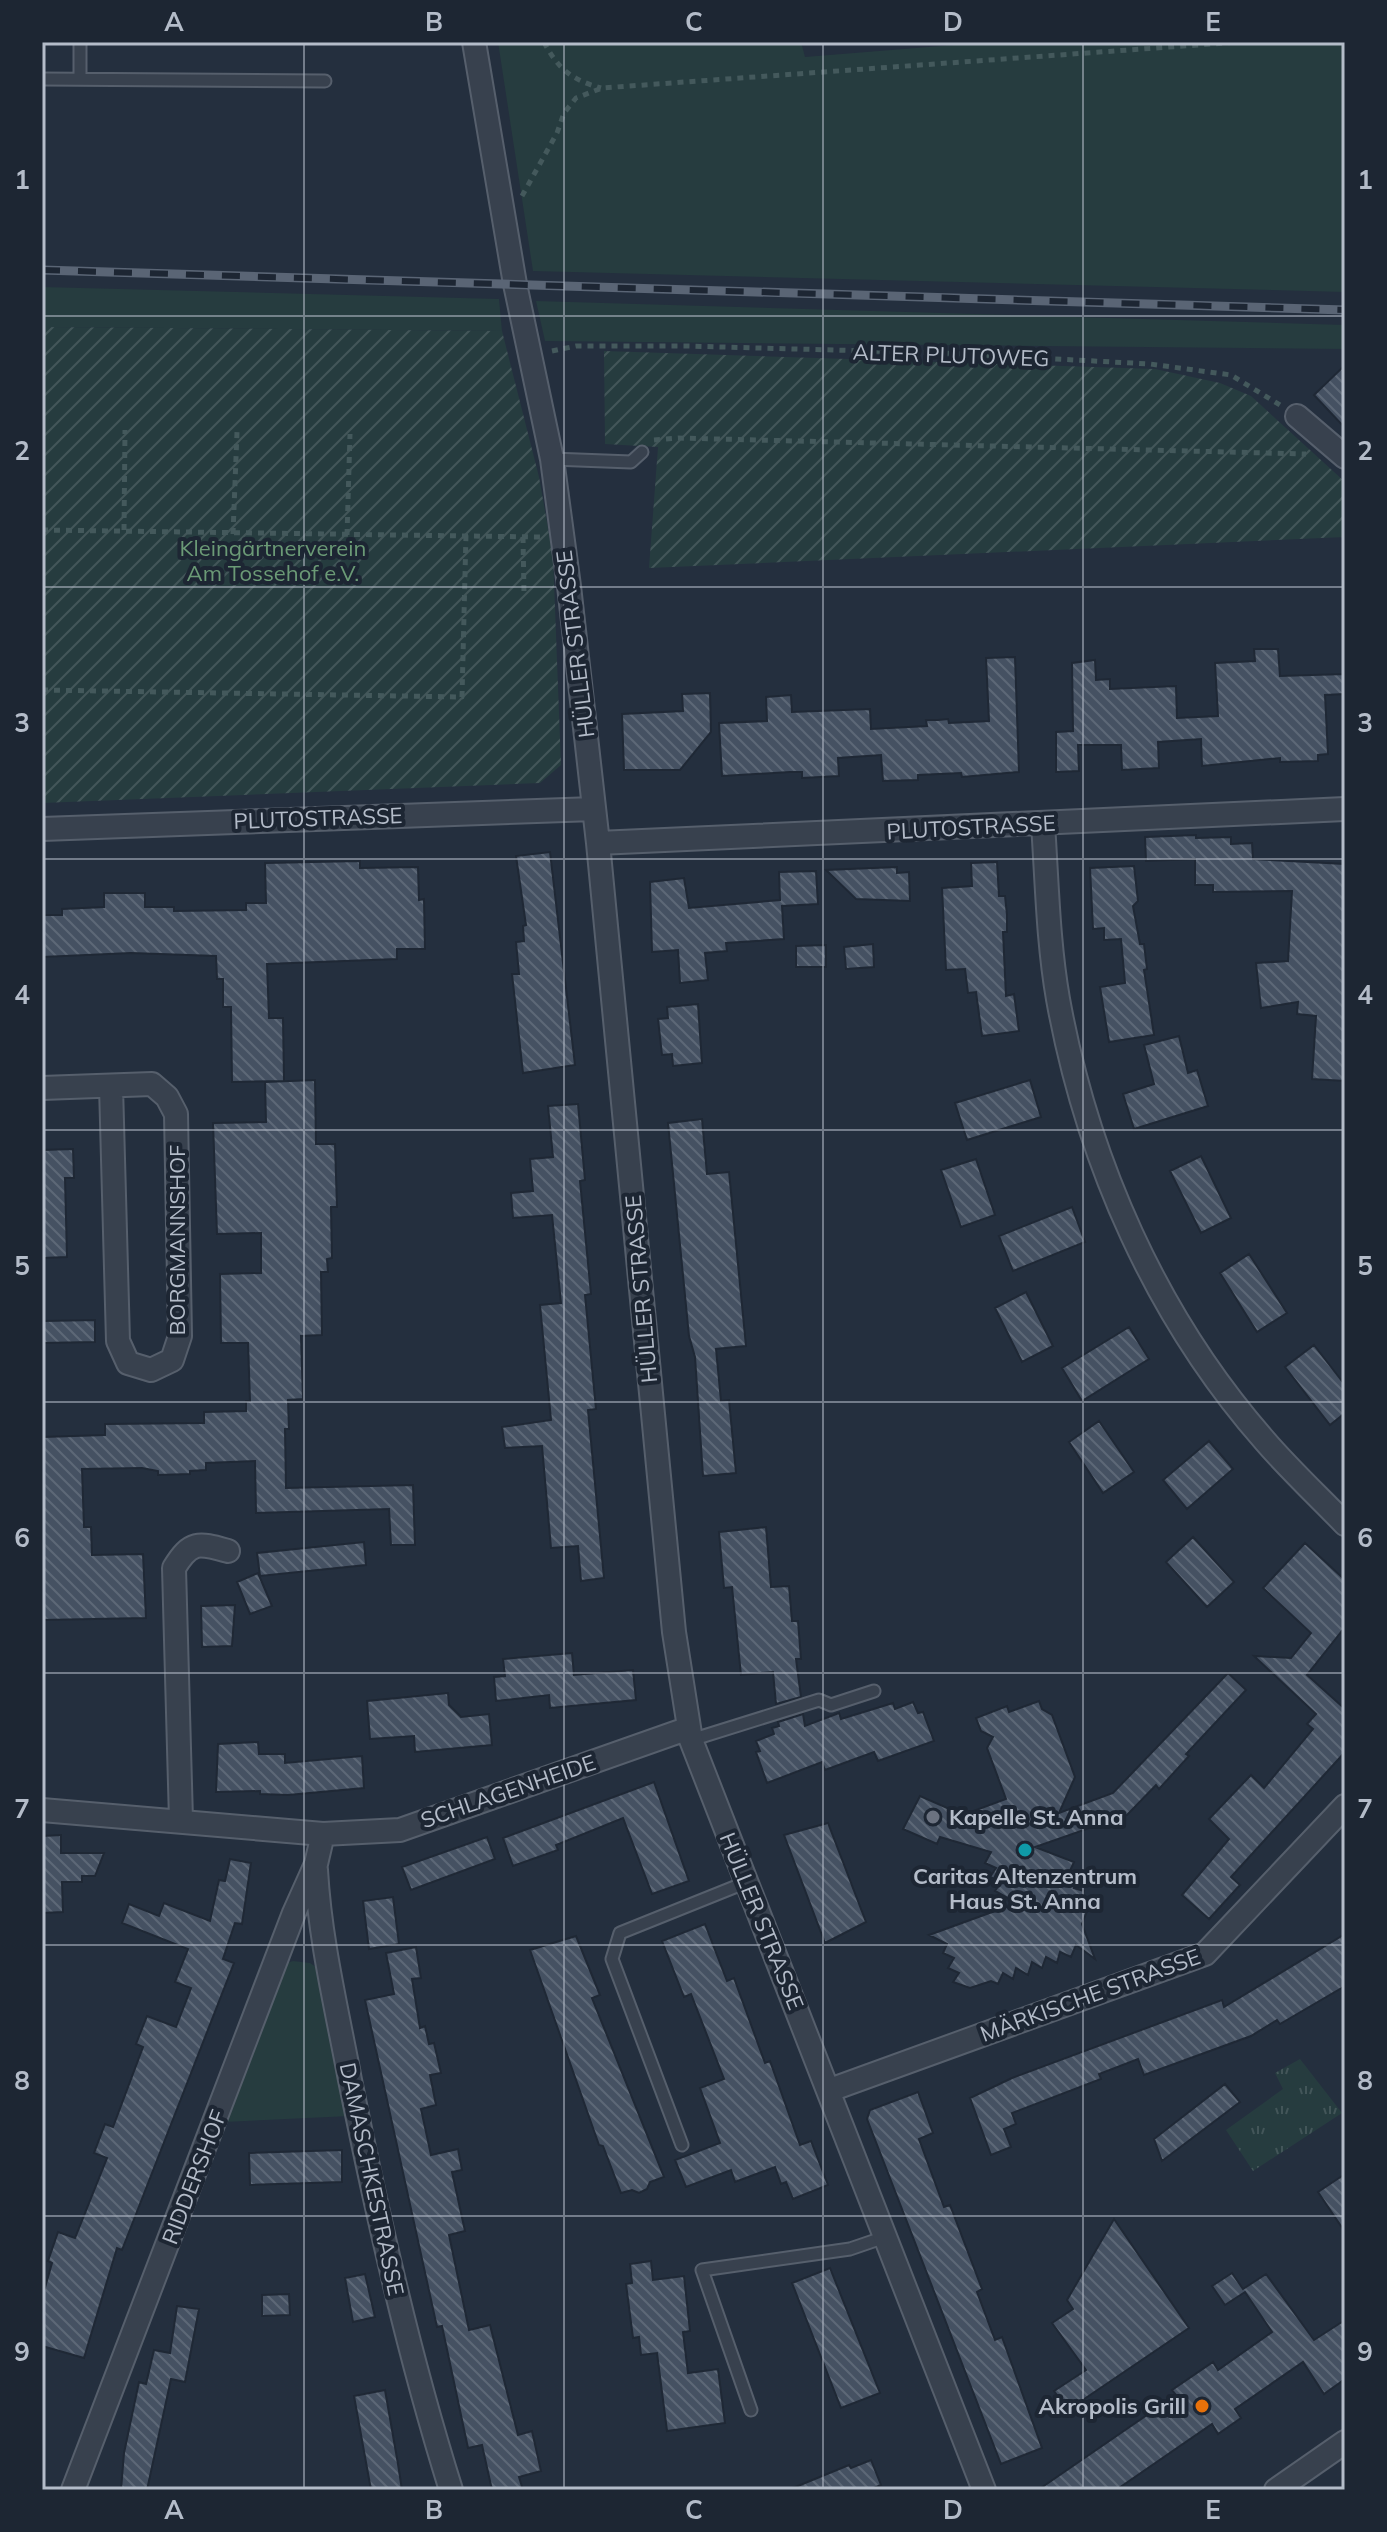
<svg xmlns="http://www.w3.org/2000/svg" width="1387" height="2532" font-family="Mulish,sans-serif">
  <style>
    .grass { fill: #263c3f }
    .park { fill: url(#park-tufts) }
    .garden { fill: url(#garden-furrows) }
    .building { fill: url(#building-back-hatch); stroke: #1f2835; stroke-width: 2 }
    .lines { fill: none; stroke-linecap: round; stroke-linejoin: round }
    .lane-casing { stroke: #565f6c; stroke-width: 15 }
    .street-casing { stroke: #565f6c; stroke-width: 26 }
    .path { stroke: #44595c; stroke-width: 5; stroke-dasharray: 6 6; stroke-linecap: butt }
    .lane { stroke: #38414e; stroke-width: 11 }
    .street { stroke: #38414e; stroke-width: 22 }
    .rail-casing { stroke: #5a6575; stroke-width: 9 }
    .rail { stroke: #1d2633; stroke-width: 6; stroke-dasharray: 18; stroke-linecap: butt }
    .grid { fill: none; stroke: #b4bcc9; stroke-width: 2; stroke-opacity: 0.55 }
    .worship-dot { fill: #6b7280; stroke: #1d2633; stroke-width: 3 }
    .culture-dot { fill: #0f9aa8; stroke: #1d2633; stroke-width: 3 }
    .food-dot { fill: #e8710a; stroke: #1d2633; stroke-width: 3 }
    .labels { text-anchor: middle; stroke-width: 8; stroke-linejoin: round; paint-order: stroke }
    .street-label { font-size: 22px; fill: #b4bcc9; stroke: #1d2633 }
    .park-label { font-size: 22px; fill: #6b9a76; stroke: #1d2633 }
    .poi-label { font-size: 22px; font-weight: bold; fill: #b4bcc9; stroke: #1d2633; text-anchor: start }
    .neatline { fill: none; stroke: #b4bcc9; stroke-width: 3 }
    .grid-label { font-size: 26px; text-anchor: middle; font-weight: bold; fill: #b4bcc9 }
  </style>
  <defs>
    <pattern id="park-tufts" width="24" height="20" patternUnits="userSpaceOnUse" patternTransform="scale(2)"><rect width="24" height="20" fill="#263c3f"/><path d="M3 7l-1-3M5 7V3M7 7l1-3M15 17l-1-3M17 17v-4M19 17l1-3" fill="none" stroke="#435659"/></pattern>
    <pattern id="garden-furrows" width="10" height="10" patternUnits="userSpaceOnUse" patternTransform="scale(2)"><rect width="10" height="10" fill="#263c3f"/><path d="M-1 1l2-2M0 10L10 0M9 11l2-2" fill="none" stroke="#435659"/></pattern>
    <pattern id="building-back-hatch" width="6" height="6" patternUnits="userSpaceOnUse" patternTransform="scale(2)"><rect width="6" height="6" fill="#455162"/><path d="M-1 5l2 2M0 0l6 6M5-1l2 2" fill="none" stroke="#5d6877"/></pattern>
  </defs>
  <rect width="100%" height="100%" fill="#242f3e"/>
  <path class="grass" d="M498 42H801L805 57 990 42H1345V292L533 271Z
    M42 287 499 299 502 331 42 327Z
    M536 301 1345 325V349L545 341Z
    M293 1961 310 1963 319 1969 350 2116 224 2122 284 1964Z"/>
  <path class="park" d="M1300 2059 1342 2113 1253 2171 1226 2130 1283 2089 1275 2073Z"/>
  <path class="garden" d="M42 327 502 331 539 477 553 556 561 765 540 783 42 803Z
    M604 351 1155 369 1220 383 1251 396 1345 482V537L649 568 658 447 605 444Z"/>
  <path class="building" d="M1345 365V428L1314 395Z
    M1254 649H1278L1280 676 1345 674V694L1325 695 1328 754 1318 755V761L1280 762V758L1202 766 1201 739 1158 742 1159 768 1122 770 1121 745H1078L1079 771 1056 772V732L1073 731 1072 663 1095 660 1096 680 1110 679V689L1176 686 1177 718 1218 716 1215 663 1255 661Z
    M1015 657 1019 772 962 777 961 773 918 775V780L883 781 881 755 838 758 839 776 802 778V772H790L722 776 719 723 767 721 766 697 791 695 792 712 870 709 871 729 927 726 926 720H938L948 719 949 723 989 721 986 658Z
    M710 693 711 732 680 770H624L622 714 683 711 682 694Z
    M1196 835V838L1231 837V844L1252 843 1253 859 1345 864V1081L1312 1079 1316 1016 1297 1014 1298 1002 1261 1008 1256 963 1288 961 1292 891 1213 892V885H1195V859L1146 861 1145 837Z
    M550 852 575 1065 523 1073 512 974H519L516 942 524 941 523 926 526 925 516 856Z
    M360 861V868L418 867 419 900 424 899 425 949H397V959L267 964 269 1018H283L284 1081 232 1082 231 1007H223V979H217L216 956 131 953 42 957V915H62V909L104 907V893H145V907H174V911L246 910V903H266L265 863Z
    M997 862 999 896H1005L1007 915V932H1003L1006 996 1014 994 1019 1031 982 1036 976 992 968 993 965 969 946 970 942 888 972 886 971 863Z
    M1134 866 1138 901 1133 906 1140 944H1144L1147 969 1144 970 1154 1035 1109 1042 1100 987 1125 983 1121 939 1104 940V928L1093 929 1090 868Z
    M897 867V873L909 872 910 901 856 899 826 870Z
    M816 871 818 904 782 906 784 939 726 943 727 951 705 953 708 980 680 983 678 950 652 952 650 882 684 878 689 908 780 900 779 872Z
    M873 944 874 967 846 969 844 947Z
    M826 945V967H796V946Z
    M698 1004 702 1063 673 1066 672 1054 662 1055 658 1019 668 1018 667 1007Z
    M1179 1036 1188 1073 1197 1070 1208 1106 1134 1129 1123 1094 1154 1084 1144 1045Z
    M315 1080 316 1144H335L337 1207H331L332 1258 327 1259 328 1272H321L322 1335 301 1336 303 1399 288 1400 289 1429H285L286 1488 413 1485 415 1545H391L389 1509 256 1513 255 1461 206 1463V1470L190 1471V1474L158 1475V1471L142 1468 82 1469 84 1527H91L92 1555 143 1554 146 1618 42 1620V1437L105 1435V1424L204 1423V1412L246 1411V1401H250L248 1343H221L220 1274 261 1273V1233L217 1234 213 1123 266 1122 265 1082Z
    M1030 1080 1041 1117 967 1140 955 1103Z
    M578 1104 585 1180 580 1181 591 1294 585 1295 596 1409 588 1410 604 1578 581 1581 578 1546 551 1548 542 1446 505 1448 502 1427 551 1420 540 1305 561 1303 552 1215 513 1218 511 1193 533 1191 530 1159 553 1157 548 1106Z
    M702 1119 707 1174 729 1172 746 1346 716 1349 721 1401 729 1400 736 1473 703 1476 695 1357 689 1336 668 1123Z
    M73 1149 74 1178H65L67 1257 42 1258V1150Z
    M1201 1156 1231 1218 1201 1233 1170 1171Z
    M976 1159 995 1215 961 1227 941 1170Z
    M1072 1207 1085 1242 1013 1271 999 1236Z
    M1249 1254 1287 1313 1257 1332 1220 1273Z
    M1026 1292 1053 1346 1022 1362 995 1308Z
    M95 1320V1342L42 1343V1321Z
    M1129 1327 1149 1359 1082 1401 1062 1368Z
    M1314 1345 1345 1385V1413L1330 1425 1285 1367Z
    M1099 1421 1134 1472 1103 1493 1069 1442Z
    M1209 1441 1233 1469 1187 1509 1163 1480Z
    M766 1527 771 1587 789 1586 792 1621H798L801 1659H796L801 1697 776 1704 773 1672 741 1675 732 1587 724 1588 719 1532Z
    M1193 1537 1234 1582 1207 1607 1166 1562Z
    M364 1542 366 1565 260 1576 257 1553Z
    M1305 1543 1345 1580V1627L1307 1675 1345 1709V1752L1231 1877 1240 1885 1209 1919 1182 1895 1229 1839 1209 1819 1251 1775 1264 1788 1313 1729 1307 1724 1316 1714 1254 1656 1291 1658 1311 1633 1263 1588Z
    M258 1573 272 1606 250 1614 237 1582Z
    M235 1605 232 1646 202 1647 201 1606Z
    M572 1653 574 1675 633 1670 636 1700 550 1708 549 1695 496 1701 494 1677 505 1676 503 1659Z
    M1228 1673 1246 1690 1186 1754 1189 1756 1159 1789 1156 1785 1127 1815 1035 1847 1074 1862 1069 1873 1079 1877 1074 1888 1084 1891 1080 1902 1089 1906 1082 1924 1095 1959 1076 1945 1071 1957 1060 1952 1057 1963 1046 1957 1042 1968 1032 1962 1028 1975 1016 1968 1013 1979 1003 1973 998 1984 991 1981 970 1988 953 1982 959 1973 948 1968 954 1958 943 1953 947 1944 929 1935 1017 1903 995 1891 1001 1882 990 1877 996 1868 985 1863 991 1852 940 1837 937 1844 903 1829 920 1796 963 1815 1006 1799 987 1748 993 1737 981 1731 976 1718 1007 1706 1009 1712 1039 1701 1042 1709 1052 1715 1075 1777 1059 1813 1113 1793Z
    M448 1693 449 1705 461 1717 489 1714 492 1745 415 1752 414 1736 370 1739 367 1701Z
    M913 1702 918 1713 923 1712 934 1741 878 1761 874 1752 825 1770 822 1762 767 1783 756 1752 760 1751 756 1741 774 1734 772 1728 779 1726 778 1722 803 1714 805 1726 839 1713 841 1719 893 1703 895 1709Z
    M258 1742 259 1754H285V1763L362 1756 364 1788 288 1795 260 1794V1791L216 1792 218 1744Z
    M654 1782 689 1881 652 1894 623 1818 556 1845 558 1850 513 1866 503 1838Z
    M828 1823 866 1922 825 1943 784 1835Z
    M61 1835V1853H104L95 1876H82V1882H62L63 1912 42 1913V1836Z
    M487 1837 495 1859 411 1890 402 1867Z
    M230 1859 251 1863 242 1924 235 1923 223 1959 234 1963 122 2250 117 2248 84 2358 42 2346V2298L52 2263 48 2261 58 2232 75 2238 107 2158 94 2153 105 2124 113 2127 143 2047 136 2044 147 2016 176 2027 191 1988 175 1982 188 1949 122 1923 129 1904 159 1916 164 1903 210 1921 219 1880 225 1881Z
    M393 1897 399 1944 369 1949 363 1901Z
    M705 1924 727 1981 734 1978 765 2063 770 2061 800 2145 811 2141 828 2185 793 2199 786 2182 781 2184 775 2167 735 2182 731 2170 686 2187 675 2160 720 2143 700 2088 724 2079 691 1994 684 1997 662 1941Z
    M1345 1934V1986L1280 2024 1277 2020 1251 2036 1144 2075 1138 2059 1099 2074 1101 2079 1012 2113 1016 2124 1004 2129 1011 2147 991 2155 970 2098 1012 2078 1222 2000 1224 2007Z
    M576 1936 600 1995 592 1998 664 2177 650 2182 647 2189 639 2193 632 2190 621 2193 603 2146 599 2145 530 1950Z
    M416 1947 421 1978 412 1979 420 2028 425 2026 429 2044 434 2043 441 2073 430 2075 436 2105 421 2109 431 2155 458 2149 462 2170 452 2172 465 2231 449 2235 469 2330 490 2325 518 2435 532 2431 541 2471 519 2477 523 2490H492L482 2445 468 2448 442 2326 437 2327 365 2000 394 1994 386 1953Z
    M1225 2084 1240 2102 1162 2161 1154 2139Z
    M918 2092 933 2133 919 2139 944 2207 950 2205 982 2289 977 2292 995 2340 1002 2337 1042 2448 1001 2464 867 2119 870 2110Z
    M342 2150V2182L250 2185 249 2153Z
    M1345 2174V2232L1318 2192Z
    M1114 2219 1189 2328 1068 2410 1054 2391 1086 2370 1052 2323 1073 2309 1067 2300Z
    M651 2261 653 2280 684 2276 690 2331 683 2332 688 2373 718 2369 725 2423 667 2431 657 2353 641 2355 639 2337 633 2338 626 2284 632 2283 630 2264Z
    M830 2268 880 2393 841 2408 792 2283Z
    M1232 2273 1243 2289 1266 2274 1314 2340 1345 2320V2379L1324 2394 1303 2362 1235 2409 1241 2418 1218 2434 1212 2424 1116 2490H1038L1176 2395 1172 2390 1213 2362 1218 2370 1272 2332 1245 2292 1225 2305 1212 2286Z
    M365 2274 375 2317 353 2322 345 2278Z
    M289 2294 290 2315 262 2316V2295Z
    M177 2306 199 2309 185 2382 171 2379 147 2490H121L124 2453 139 2382 146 2384 154 2350 170 2353Z
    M385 2390 398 2464 402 2490H371L354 2396Z
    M871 2460 881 2485 869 2490H788L849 2465 851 2468Z"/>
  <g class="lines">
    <g class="lane-casing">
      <path id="lane" d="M80 42V79
        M42 79 325 81
        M552 459 631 462 642 452
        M691 1740 819 1700 831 1705 874 1691
        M682 2145 612 1959 620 1933 747 1882
        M751 2410 702 2270 850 2249 885 2237"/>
    </g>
    <g class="street-casing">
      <path id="street" d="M474 42 515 284 552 459 569 586 598 843 674 1632 691 1740 984 2490
        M1297 416 1345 457
        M1043 824C1047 882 1048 942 1058 999 1087 1160 1156 1317 1265 1441 1290 1470 1318 1496 1345 1524
        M42 829 594 809
        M598 843 1345 809
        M42 1088 152 1084 167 1097 176 1114 180 1336 172 1360 151 1370 128 1363 118 1341 111 1086
        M42 1810 323 1834 400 1830 689 1728
        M181 1820 174 1568C191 1540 199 1543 228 1551
        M316 1870C320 1941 337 2010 350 2080 378 2218 409 2356 451 2490
        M830 2090 1205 1954 1345 1806
        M73 2490 294 1913 316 1864 323 1834
        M1276 2490 1345 2442"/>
    </g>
    <path class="path" d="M544 42C558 69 572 80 601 88
      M522 196 557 133 564 113 576 98 602 88 1239 42
      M552 351 576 346H685L944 353 1150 364 1231 375 1280 405
      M654 440 678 438 1306 454
      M42 530 541 537
      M124 530 125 430
      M233 534 237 432
      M347 535 350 434
      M523 537 524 593
      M42 690 462 697 466 534"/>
    <use href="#lane" class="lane"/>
    <use href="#street" class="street"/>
    <g class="rail-casing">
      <path id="rail" d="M42 270 1345 310"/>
    </g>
    <use href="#rail" class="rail"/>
  </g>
  <path class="grid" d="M304 42V2490M564 42V2490M823 42V2490M1083 42V2490M42 316H1345M42 587H1345M42 859H1345M42 1130H1345M42 1402H1345M42 1673H1345M42 1945H1345M42 2216H1345"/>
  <circle class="worship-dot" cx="933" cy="1817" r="8"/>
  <circle class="culture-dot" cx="1025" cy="1850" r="8"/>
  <circle class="food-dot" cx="1202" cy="2406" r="8"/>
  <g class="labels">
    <g class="street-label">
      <text transform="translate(951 355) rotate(2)" y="8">ALTER PLUTOWEG</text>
      <text transform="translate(575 644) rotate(-97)" y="8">HÜLLER STRASSE</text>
      <text transform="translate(318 818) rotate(-2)" y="8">PLUTOSTRASSE</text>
      <text transform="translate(971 827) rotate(-3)" y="8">PLUTOSTRASSE</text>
      <text transform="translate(177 1240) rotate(-90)" y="8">BORGMANNSHOF</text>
      <text transform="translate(641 1289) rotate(-95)" y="8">HÜLLER STRASSE</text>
      <text transform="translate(508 1791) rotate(-19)" y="8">SCHLAGENHEIDE</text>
      <text transform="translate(762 1921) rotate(68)" y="8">HÜLLER STRASSE</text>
      <text transform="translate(1090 1995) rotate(-20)" y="8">MÄRKISCHE STRASSE</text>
      <text transform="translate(194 2177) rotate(-69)" y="8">RIDDERSHOF</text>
      <text transform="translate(372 2179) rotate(78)" y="8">DAMASCHKESTRASSE</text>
    </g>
    <g class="park-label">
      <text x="273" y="556">Kleingärtnerverein<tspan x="273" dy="25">Am Tossehof e.V.</tspan></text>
    </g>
    <g class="poi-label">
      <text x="949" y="1825">Kapelle St. Anna</text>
      <text x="1025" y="1884" text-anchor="middle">Caritas Altenzentrum<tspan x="1025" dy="25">Haus St. Anna</tspan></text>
      <text x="1186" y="2414" text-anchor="end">Akropolis Grill</text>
    </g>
  </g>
  <rect width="1387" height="2532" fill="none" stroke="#1d2633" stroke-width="88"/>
  <rect x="44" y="44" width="1299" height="2444" class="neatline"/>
  <g class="grid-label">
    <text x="174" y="31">A</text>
    <text x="434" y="31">B</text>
    <text x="694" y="31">C</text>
    <text x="953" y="31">D</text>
    <text x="1213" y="31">E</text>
    <text x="22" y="189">1</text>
    <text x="1365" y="189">1</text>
    <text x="22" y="460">2</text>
    <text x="1365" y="460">2</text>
    <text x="22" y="732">3</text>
    <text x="1365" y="732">3</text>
    <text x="22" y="1004">4</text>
    <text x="1365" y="1004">4</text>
    <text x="22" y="1275">5</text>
    <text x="1365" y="1275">5</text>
    <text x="22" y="1547">6</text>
    <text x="1365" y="1547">6</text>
    <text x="22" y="1818">7</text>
    <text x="1365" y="1818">7</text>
    <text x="22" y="2090">8</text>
    <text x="1365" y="2090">8</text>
    <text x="22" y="2361">9</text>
    <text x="1365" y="2361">9</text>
    <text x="174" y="2519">A</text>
    <text x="434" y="2519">B</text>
    <text x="694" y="2519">C</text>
    <text x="953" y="2519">D</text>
    <text x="1213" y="2519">E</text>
  </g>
</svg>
